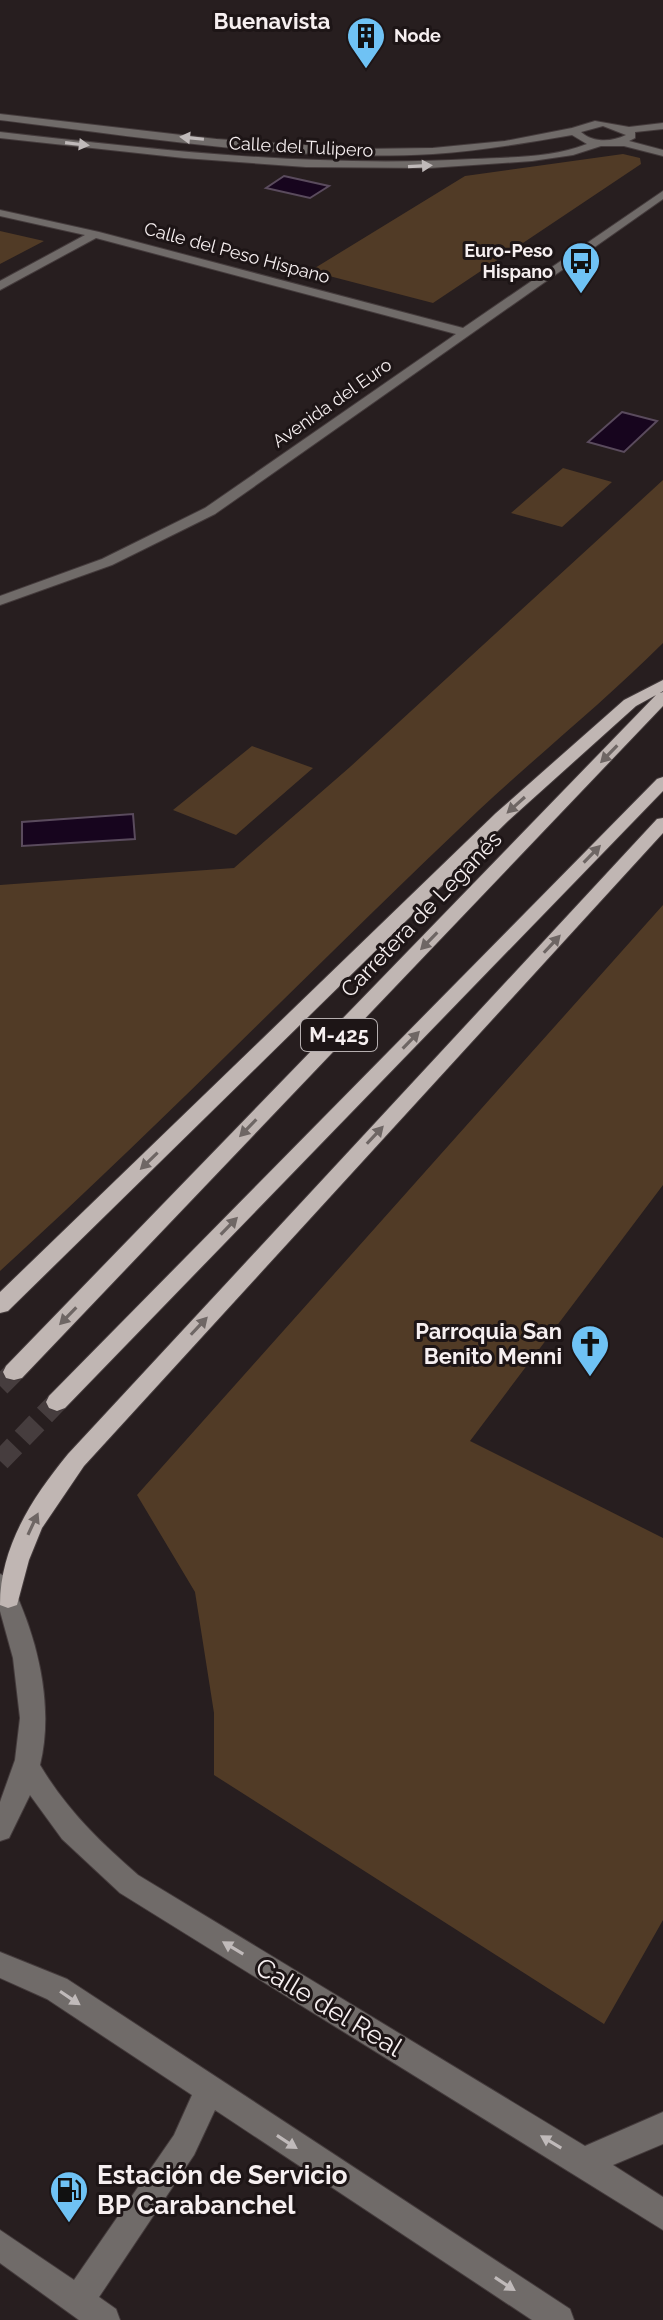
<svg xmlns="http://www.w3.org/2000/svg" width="663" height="2320" font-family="Raleway,sans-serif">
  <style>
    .green { fill: #513b26 }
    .water { fill: #17051e; stroke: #5a4b5d; stroke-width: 2 }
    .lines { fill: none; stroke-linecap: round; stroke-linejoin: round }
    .major-tunnel { stroke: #463d3e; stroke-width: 21; stroke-dasharray: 21 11; stroke-linecap: butt }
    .minor-casing { stroke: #443b3c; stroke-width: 2 }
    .major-casing { stroke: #443b3c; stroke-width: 2 }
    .minor { fill: #706b69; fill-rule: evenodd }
    .major { fill: #c0b6b3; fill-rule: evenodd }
    .oneway { fill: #c0baba }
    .oneway2 { fill: #6e6664 }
    .labels { text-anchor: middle; stroke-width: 6; stroke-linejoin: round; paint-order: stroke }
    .far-poi-label { font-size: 18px; font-weight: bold; fill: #f6eff0; stroke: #1d1516; text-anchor: start }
    .far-street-label { font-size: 18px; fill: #f6eff0; stroke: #1d1516 }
    .shield { fill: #1d1516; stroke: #b5aeaf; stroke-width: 2 }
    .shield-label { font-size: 20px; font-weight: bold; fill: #f6eff0 }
    .far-quarter-label { font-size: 22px; font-weight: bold; fill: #f6eff0; stroke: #1d1516 }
    .street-label { font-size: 22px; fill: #f6eff0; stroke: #1d1516 }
    .poi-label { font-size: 22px; font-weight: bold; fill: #f6eff0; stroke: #1d1516; text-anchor: end }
    .near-street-label { font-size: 26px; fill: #f6eff0; stroke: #1d1516 }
    .near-poi-label { font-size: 26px; font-weight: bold; fill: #f6eff0; stroke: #1d1516; text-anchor: start }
  </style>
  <rect width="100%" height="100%" fill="#271e1f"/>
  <path class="green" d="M623 154 640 158 641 164 433 303 310 271 465 176Z
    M0 231 44 241 0 264Z
    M563 468 612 482 562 527 511 513Z
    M663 480V643C604 702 540 753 479 810 318 962 164 1122 0 1271V885L234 868 350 767Z
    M252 746 313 768 236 835 173 810Z
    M663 905V1185L470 1441 663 1538V1920L604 2024 214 1775V1713L195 1592 137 1495Z"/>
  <path class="water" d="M284 176 329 186 310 198 266 188Z
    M622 412 657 421 624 452 588 442Z
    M133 814 135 839 22 846V822Z"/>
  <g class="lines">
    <path class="major-tunnel" d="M0 1386 14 1372
      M0 1461 57 1402"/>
    <g class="minor-casing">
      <path id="minor" d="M0 114 216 139 361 149 433 148 505 141 572 128 595 121 629 127 663 123V129L635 132V138L629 141 663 150V156L624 146H601L573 155 532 161 429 168 306 167 184 158 0 138V132C157 150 314 168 473 159 510 157 552 158 587 144L572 135C526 143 480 151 433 154 288 162 143 137 0 120ZM603 126 626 135C612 142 593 143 581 132Z
        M663 191V199L215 514 112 565 0 605V596L102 559 205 508 456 334 96 238 0 290V281L85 235 0 216V210L99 232 463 328Z
        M0 1574 8 1577C36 1632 55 1703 40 1765 66 1809 100 1842 138 1875L585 2146 663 2112V2144L613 2165 663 2197V2230L120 1893 62 1839 30 1795 9 1838 0 1841V1802L15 1760 20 1718 13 1658 0 1611Z
        M0 1952 67 1979 570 2309 574 2320H532L215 2110 194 2155 99 2297 116 2309 120 2320H79L0 2263V2230L74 2280 174 2135 192 2095 47 1999 0 1978Z"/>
    </g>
    <g class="major-casing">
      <path id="major" d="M663 680V691L660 693 663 692V706L22 1378 14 1380 6 1378 3 1372 6 1366 656 695 636 706 508 821 8 1311 0 1313V1292L496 813 624 700Z
        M663 777V791L65 1408 57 1411 49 1408 46 1402 49 1396 657 779Z
        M663 818V833L84 1466 42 1528 29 1560 17 1605 8 1608 0 1605C0 1547 32 1498 68 1454L657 819Z"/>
    </g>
    <use href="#minor" class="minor"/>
    <use href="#major" class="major"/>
  </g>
  <defs><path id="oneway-solid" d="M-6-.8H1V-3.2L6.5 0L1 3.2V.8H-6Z" transform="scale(2)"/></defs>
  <g class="oneway">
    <use href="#oneway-solid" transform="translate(192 138) rotate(-174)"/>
    <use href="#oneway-solid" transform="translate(77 144) rotate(7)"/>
    <use href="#oneway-solid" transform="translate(420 166) rotate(-3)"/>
    <use href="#oneway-solid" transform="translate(233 1948) rotate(-149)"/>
    <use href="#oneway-solid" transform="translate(70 1998) rotate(34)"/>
    <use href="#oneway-solid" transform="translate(287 2142) rotate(33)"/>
    <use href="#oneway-solid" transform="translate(551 2142) rotate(-149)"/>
    <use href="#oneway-solid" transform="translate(505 2284) rotate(33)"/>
  </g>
  <g class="oneway2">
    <use href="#oneway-solid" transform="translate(609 754) rotate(134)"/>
    <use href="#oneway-solid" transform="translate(516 805) rotate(138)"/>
    <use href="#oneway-solid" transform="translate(592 854) rotate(-46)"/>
    <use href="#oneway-solid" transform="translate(429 941) rotate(134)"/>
    <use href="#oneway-solid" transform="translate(552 944) rotate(-47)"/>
    <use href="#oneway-solid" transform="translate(411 1040) rotate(-46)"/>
    <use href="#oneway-solid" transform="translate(248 1128) rotate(134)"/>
    <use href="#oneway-solid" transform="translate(375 1135) rotate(-47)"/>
    <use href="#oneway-solid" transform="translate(149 1161) rotate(136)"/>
    <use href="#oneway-solid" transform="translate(229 1226) rotate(-46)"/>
    <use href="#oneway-solid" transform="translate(68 1316) rotate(134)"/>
    <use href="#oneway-solid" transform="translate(199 1326) rotate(-47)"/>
    <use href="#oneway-solid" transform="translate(33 1524) rotate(-65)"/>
  </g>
  <defs>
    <g id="building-pin" transform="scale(2)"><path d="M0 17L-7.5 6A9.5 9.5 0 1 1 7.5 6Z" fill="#6fc2f4" stroke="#1d1516"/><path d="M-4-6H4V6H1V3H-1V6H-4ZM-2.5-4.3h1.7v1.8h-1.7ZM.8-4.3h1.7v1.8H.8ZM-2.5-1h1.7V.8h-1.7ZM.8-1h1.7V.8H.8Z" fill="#111"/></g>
    <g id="bus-pin" transform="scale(2)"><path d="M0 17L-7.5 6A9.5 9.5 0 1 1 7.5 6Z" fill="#6fc2f4" stroke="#1d1516"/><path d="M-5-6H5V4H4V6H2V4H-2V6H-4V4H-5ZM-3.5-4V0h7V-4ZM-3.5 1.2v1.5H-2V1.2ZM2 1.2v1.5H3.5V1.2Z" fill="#111"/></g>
    <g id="church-pin" transform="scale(2)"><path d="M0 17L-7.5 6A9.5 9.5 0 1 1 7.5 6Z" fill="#6fc2f4" stroke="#1d1516"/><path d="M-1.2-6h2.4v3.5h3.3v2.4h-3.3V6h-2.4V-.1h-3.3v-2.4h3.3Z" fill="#111"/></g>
    <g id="fuel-pin" transform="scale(2)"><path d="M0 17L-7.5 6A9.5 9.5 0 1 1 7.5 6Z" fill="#6fc2f4" stroke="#1d1516"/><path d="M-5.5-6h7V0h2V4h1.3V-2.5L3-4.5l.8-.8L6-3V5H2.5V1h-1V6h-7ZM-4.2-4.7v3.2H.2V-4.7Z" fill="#111"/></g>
  </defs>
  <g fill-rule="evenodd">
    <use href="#building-pin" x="366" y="36"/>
    <use href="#bus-pin" x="581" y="261"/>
    <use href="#church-pin" x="590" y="1344"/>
    <use href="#fuel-pin" x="69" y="2190"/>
  </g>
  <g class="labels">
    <g class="far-poi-label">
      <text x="394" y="42">Node</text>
      <text x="553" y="257" text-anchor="end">Euro-Peso<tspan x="553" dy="21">Hispano</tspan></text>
    </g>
    <g class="far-street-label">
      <text transform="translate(301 147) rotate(3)" y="6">Calle del Tulipero</text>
      <text transform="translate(237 253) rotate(15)" y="6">Calle del Peso Hispano</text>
      <text transform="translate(332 403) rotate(-35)" y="6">Avenida del Euro</text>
    </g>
    <rect class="shield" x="301" y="1019" width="76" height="32" rx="6"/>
    <g class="shield-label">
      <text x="339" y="1042">M-425</text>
    </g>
    <g class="far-quarter-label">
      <text x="272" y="29">Buenavista</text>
    </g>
    <g class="street-label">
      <text transform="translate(421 914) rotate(-46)" y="8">Carretera de Leganés</text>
    </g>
    <g class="poi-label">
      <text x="562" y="1339">Parroquia San<tspan x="562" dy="25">Benito Menni</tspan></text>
    </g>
    <g class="near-street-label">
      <text transform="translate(329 2007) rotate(31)" y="9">Calle del Real</text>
    </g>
    <g class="near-poi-label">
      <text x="97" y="2184">Estación de Servicio<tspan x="97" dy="30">BP Carabanchel</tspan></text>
    </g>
  </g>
</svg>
